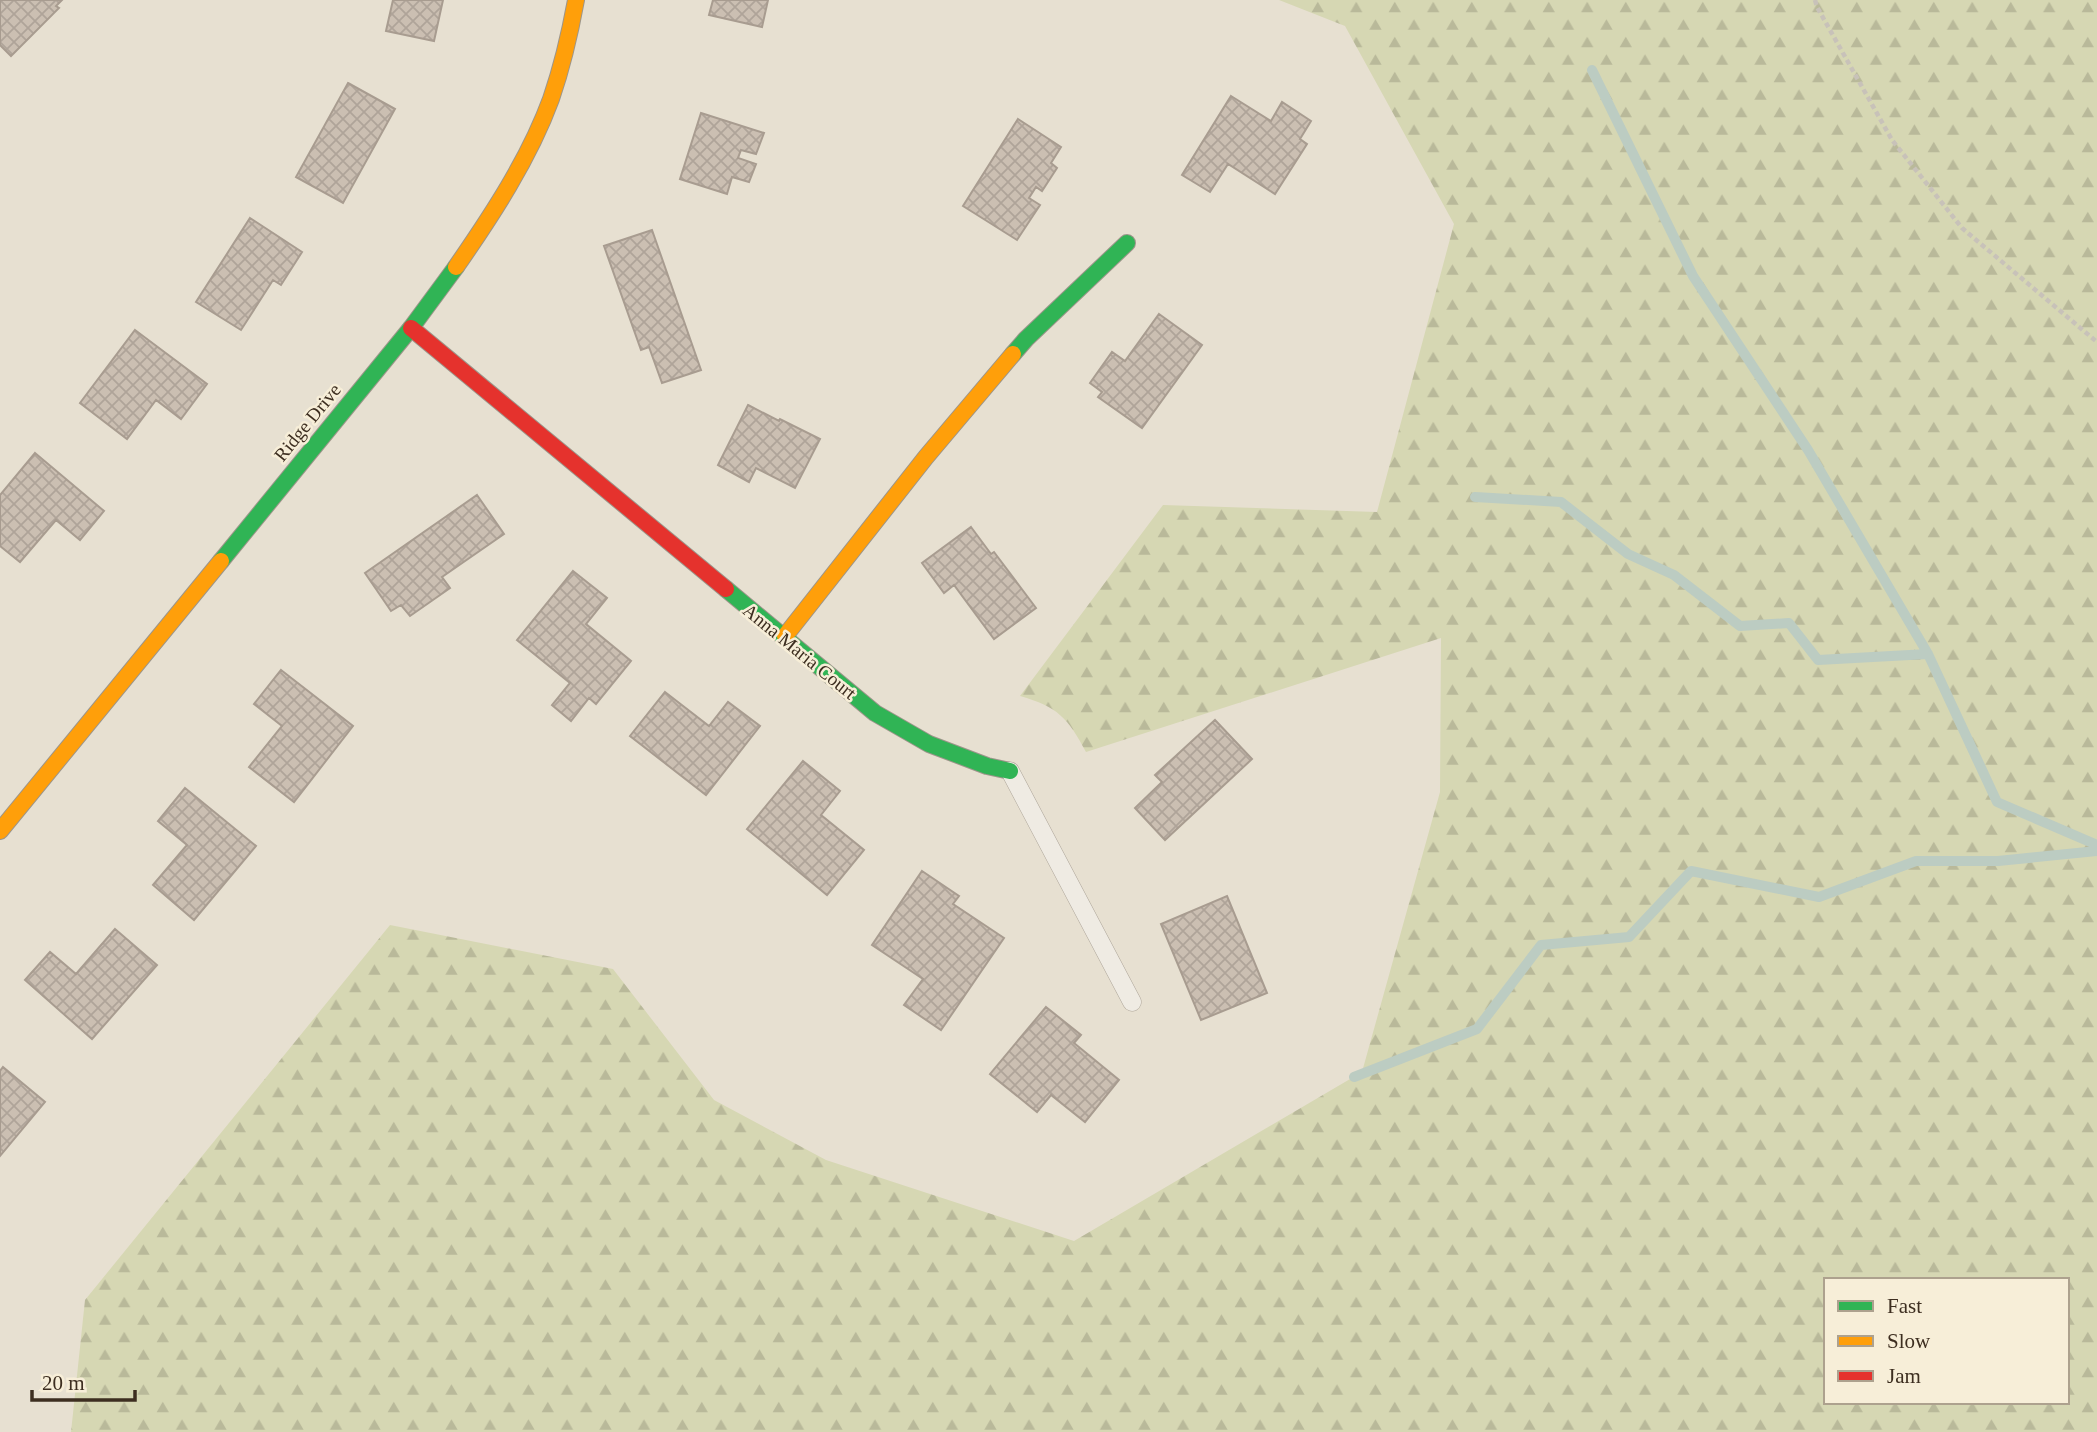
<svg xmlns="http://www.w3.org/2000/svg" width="2097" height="1432" font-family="'Times New Roman',serif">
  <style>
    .forest { fill: url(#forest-firs); fill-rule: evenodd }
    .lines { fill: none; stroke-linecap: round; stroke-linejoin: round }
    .stream { stroke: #bcccc2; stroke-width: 10 }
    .building { fill: url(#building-cross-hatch); stroke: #a89c90; stroke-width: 2 }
    .lane-casing { stroke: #ada599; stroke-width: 19 }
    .fast-casing { stroke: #9c958a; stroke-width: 18 }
    .slow-casing { stroke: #9c958a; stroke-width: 18 }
    .jam-casing { stroke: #9c958a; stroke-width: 18 }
    .path { stroke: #c8c2b9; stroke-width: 4.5; stroke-dasharray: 5 3.5; stroke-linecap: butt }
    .lane { stroke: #efebe3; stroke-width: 18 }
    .fast { stroke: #30b455; stroke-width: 16 }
    .slow { stroke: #ff9f0a; stroke-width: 16 }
    .jam { stroke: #e5322d; stroke-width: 16 }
    .labels { text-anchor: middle; stroke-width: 5; stroke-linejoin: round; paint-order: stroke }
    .street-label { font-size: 19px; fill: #3d2e20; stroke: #f7eed8 }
  </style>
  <defs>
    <pattern id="forest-firs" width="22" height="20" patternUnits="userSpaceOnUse" patternTransform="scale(1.75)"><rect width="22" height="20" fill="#d6d7b3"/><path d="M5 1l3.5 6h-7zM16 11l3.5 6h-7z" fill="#b9b99a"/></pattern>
    <pattern id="building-cross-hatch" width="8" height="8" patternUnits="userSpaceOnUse" patternTransform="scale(1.75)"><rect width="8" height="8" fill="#cbbfb2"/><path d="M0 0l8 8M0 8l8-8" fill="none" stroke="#afa499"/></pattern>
  </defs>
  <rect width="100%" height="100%" fill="#e7e0d1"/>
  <path class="forest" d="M1279 0H2097V1432H71L85 1300 390 925 613 969 714 1100 826 1160 1074 1241 1362 1072 1440 792 1441 638 1086 752C1068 718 1058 707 1020 696L1163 505 1377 512 1454 224 1345 26ZM1826 1280H2067V1402H1826Z"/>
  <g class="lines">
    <path class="stream" d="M1592 70 1693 276 1808 450 1928 654 1997 802 2097 845
      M1475 497 1561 502 1628 554 1674 575 1740 626 1789 623 1818 660 1928 654
      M1354 1077 1477 1029 1541 945 1629 937 1691 871 1819 897 1916 861H1998L2097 851"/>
  </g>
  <path class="building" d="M0 0H62L56 6 59 8 11 56 0 45Z
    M393 0H443L434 41 386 31Z
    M713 0H768L762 27 709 15Z
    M348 83 395 109 343 203 296 177Z
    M1231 96 1271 121 1282 102 1311 121 1300 139 1307 144 1275 194 1228 164 1210 192 1182 175Z
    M701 113 764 133 756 154 741 150 738 158 756 164 749 182 732 177 727 194 680 179Z
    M1018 119 1061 147 1051 163 1057 168 1042 191 1036 187 1029 198 1040 205 1017 240 963 206Z
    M250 218 302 252 281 285 273 280 241 330 196 302Z
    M652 230 701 370 662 383 649 347 641 350 604 246Z
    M1159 314 1202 345 1142 428 1098 397 1102 392 1090 383 1112 352 1125 361Z
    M135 330 207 384 181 419 156 400 127 439 80 403Z
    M748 405 779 421 780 419 820 439 795 488 756 468 749 482 718 465Z
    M35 453 104 511 80 540 56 520 20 562 0 546V495Z
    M477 495 504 534 442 577 450 588 410 616 401 605 391 611 365 573Z
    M971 527 991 554 994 552 1036 608 994 639 954 585 944 593 922 563Z
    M573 571 607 598 586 624 631 661 596 704 589 698 571 721 552 705 570 683 517 640Z
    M281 670 353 726 294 802 249 767 282 726 254 704Z
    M665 692 709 726 728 702 760 726 706 795 630 736Z
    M1215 720 1252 759 1165 840 1135 808 1162 782 1155 775Z
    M803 761 840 791 821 815 864 850 827 895 747 829Z
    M185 788 256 846 194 920 153 885 187 845 158 821Z
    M922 871 959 896 953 904 1004 938 941 1030 904 1005 923 979 872 945Z
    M1227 896 1267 993 1201 1020 1161 924Z
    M115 929 157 965 92 1039 25 980 50 952 76 974Z
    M1046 1007 1081 1035 1074 1043 1119 1080 1085 1122 1051 1095 1037 1112 990 1074Z
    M3 1067 45 1102 0 1156V1071Z"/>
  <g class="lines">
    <g class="lane-casing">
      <path id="lane" d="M1010 771 1132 1002"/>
    </g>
    <g class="fast-casing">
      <path id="fast" d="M1013 354 1026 339 1127 243
        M221 561 411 328 456 267
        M726 589 875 713 929 744 987 766 1010 771"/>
    </g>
    <g class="slow-casing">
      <path id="slow" d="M456 267C492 215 529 159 551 99 562 67 570 33 576 0
        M785 636 926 457 1013 354
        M0 831 221 561"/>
    </g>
    <g class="jam-casing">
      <path id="jam" d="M411 328 726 589"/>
    </g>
    <path class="path" d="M1815 0 1817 7 1892 140 1962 228 2097 342"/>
    <use href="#lane" class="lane"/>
    <use href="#fast" class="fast"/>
    <use href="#slow" class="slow"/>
    <use href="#jam" class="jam"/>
  </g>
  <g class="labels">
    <g class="street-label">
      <text transform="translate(307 422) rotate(-51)" y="7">Ridge Drive</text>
      <text transform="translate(800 651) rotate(39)" y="7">Anna Maria Court</text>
    </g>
  </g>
  <rect x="1824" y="1278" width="245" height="126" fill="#f7eed8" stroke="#ada18e" stroke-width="2"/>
  <rect x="1838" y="1301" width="35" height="10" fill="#30b455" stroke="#ada18e" stroke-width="2"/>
  <text x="1887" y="1313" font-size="21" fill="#3d2e20">Fast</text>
  <rect x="1838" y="1336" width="35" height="10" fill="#ff9f0a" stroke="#ada18e" stroke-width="2"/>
  <text x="1887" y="1348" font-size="21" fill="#3d2e20">Slow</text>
  <rect x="1838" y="1371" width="35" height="10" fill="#e5322d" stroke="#ada18e" stroke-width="2"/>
  <text x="1887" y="1383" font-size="21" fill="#3d2e20">Jam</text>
  <path d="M32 1390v10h103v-10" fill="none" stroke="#3d2e20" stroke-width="3.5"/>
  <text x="42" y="1390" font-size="21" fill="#3d2e20" stroke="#f7eed8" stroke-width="5" paint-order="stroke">20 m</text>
</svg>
